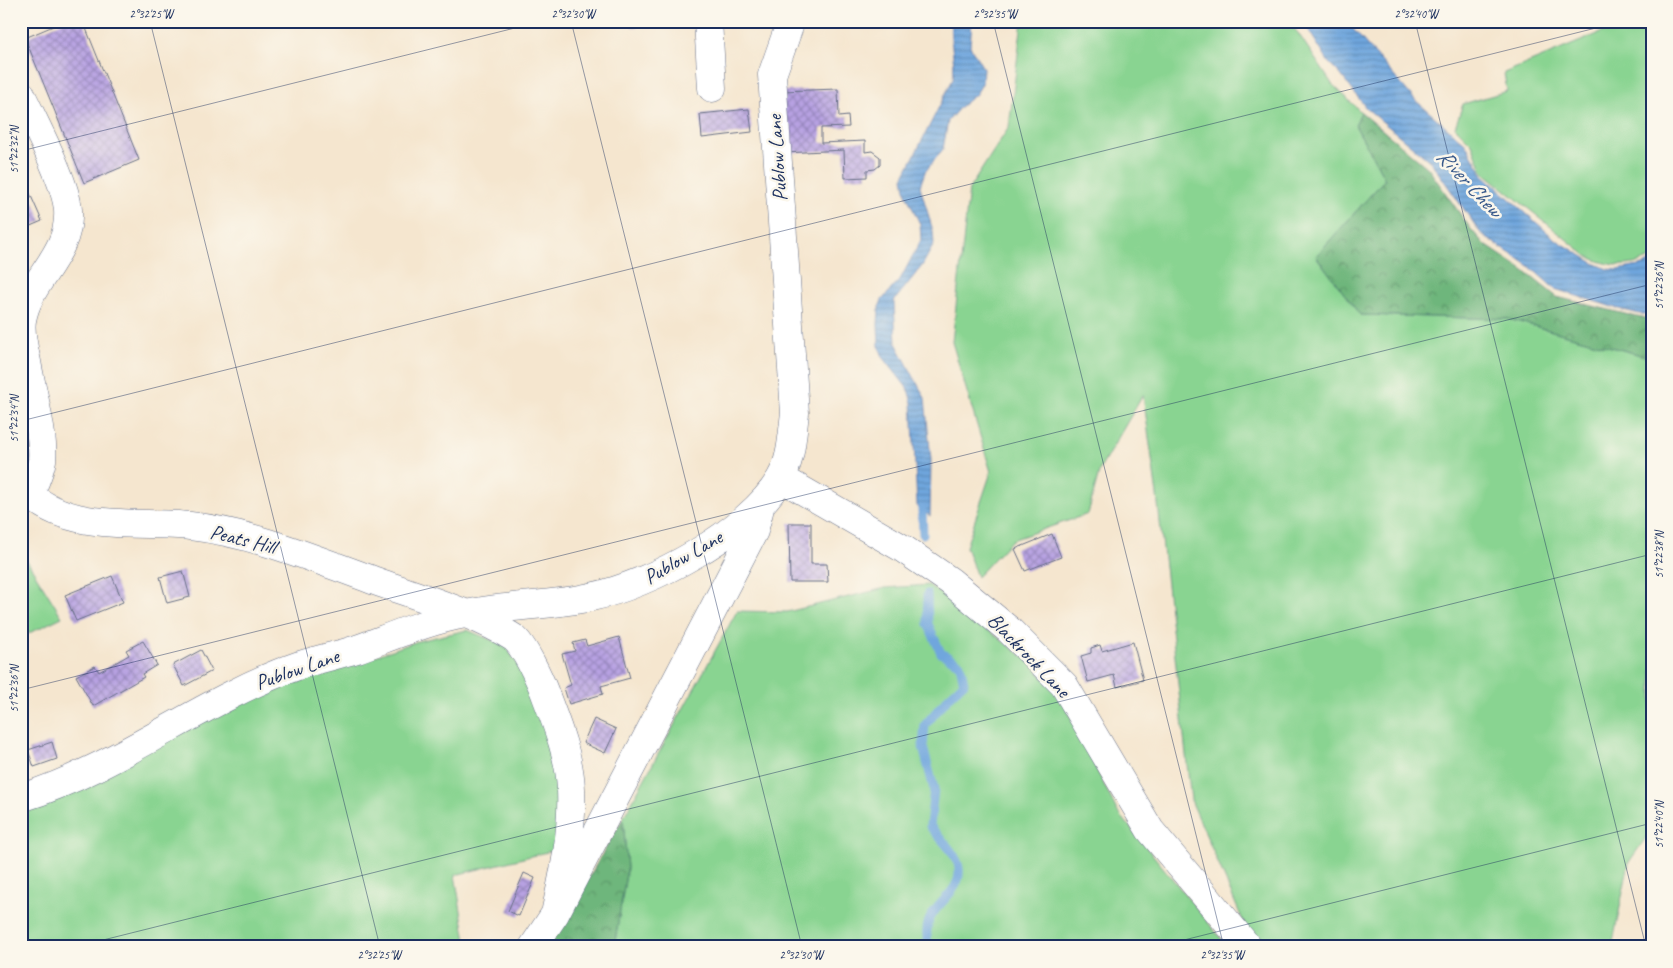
<svg xmlns="http://www.w3.org/2000/svg" width="1673" height="968" font-family="Caveat,sans-serif">
  <style>
    .grass { fill: #89d491; stroke: #528278 }
    .forest { fill: url(#forest-crowns); stroke: #44726c }
    .water { fill: url(#water-rules); stroke: #456a9e }
    .lines { fill: none; stroke-linecap: round; stroke-linejoin: round }
    .stream { stroke: #6fa6dd; stroke-width: 9 }
    .building { fill: url(#building-cross-hatch) }
    .minor-casing { stroke: #676f86; stroke-width: 29 }
    .minor { stroke: #fff; stroke-width: 28 }
    .ticks { fill: none; stroke: #1b2f5e; stroke-width: 1; stroke-opacity: 0.45 }
    .labels { text-anchor: middle; stroke-width: 5; stroke-linejoin: round; paint-order: stroke }
    .street-label { font-size: 21px; fill: #1b2f5e; stroke: #fbf7ec }
    .water-label { font-size: 22px; font-style: italic; fill: #38598a; stroke: #fbf7ec }
    .neatline { fill: none; stroke: #1b2f5e; stroke-width: 2 }
    .ticks-label { font-size: 12px; text-anchor: middle; fill: #1b2f5e }
  </style>
  <defs>
    <pattern id="forest-crowns" width="20" height="18" patternUnits="userSpaceOnUse" patternTransform="scale(1.25)"><rect width="20" height="18" fill="#6eb67b"/><path d="M2 6a3 3 0 1 1 6 0M12 15a3 3 0 1 1 6 0" fill="none" stroke="#5a9468"/></pattern>
    <pattern id="water-rules" width="6" height="5" patternUnits="userSpaceOnUse" patternTransform="scale(1.25)"><rect width="6" height="5" fill="#6fa6dd"/><path d="M0 2.5h6" fill="none" stroke="#5a88b6"/></pattern>
    <pattern id="building-cross-hatch" width="8" height="8" patternUnits="userSpaceOnUse" patternTransform="scale(1.25)"><rect width="8" height="8" fill="#b7a1e2"/><path d="M0 0l8 8M0 8l8-8" fill="none" stroke="#9484ba"/></pattern>
  </defs>
  <rect width="100%" height="100%" fill="#fbf7ec"/>
  <filter id="ink" filterUnits="userSpaceOnUse"><feTurbulence type="fractalNoise" baseFrequency=".02" numOctaves="2"/><feDisplacementMap in="SourceGraphic" scale="10" xChannelSelector="R" yChannelSelector="G"/><feConvolveMatrix kernelMatrix="1 2 1 2 8 2 1 2 1" color-interpolation-filters="sRGB"/></filter>
  <filter id="wash" filterUnits="userSpaceOnUse"><feTurbulence type="fractalNoise" baseFrequency=".0096" numOctaves="4" result="noise"/><feDisplacementMap in="SourceGraphic" scale="20" xChannelSelector="R" yChannelSelector="G"/><feGaussianBlur stdDeviation="1.12" result="paint"/><feColorMatrix in="noise" values="0 0 0 0 0 0 0 0 0 0 0 0 0 0 0 0 0 1.4 0 .05"/><feComposite in="paint" operator="in"/></filter>
  <g filter="url(#wash)">
    <rect width="100%" height="100%" fill="#f5e6cf"/>
    <path class="grass" d="M1022 21H1287L1298 33 1332 84 1361 112 1355 125 1385 179 1316 256 1360 315 1508 319 1652 358V829L1629 862 1612 947H1262L1249 935 1191 800 1157 495 1143 395 1100 469 1088 514 1012 540 977 577 966 547 991 472 952 342 969 189 1009 127Z
      M1629 21H1652V257C1630 269 1609 267 1587 256L1483 172 1472 144 1455 127 1463 104 1507 91 1504 73Z
      M21 551 62 617 21 637Z
      M929 585 1025 658 1060 695 1117 811 1228 947H614L627 868 623 818 737 611 787 612 885 588Z
      M467 630 506 646 539 698 558 761 559 849 455 875 467 947H21V808L247 700 418 641Z"/>
    <path class="forest" d="M1361 112 1428 168 1470 228 1484 244 1523 270 1557 297 1641 318 1652 317V358L1508 319 1360 315 1316 256 1385 179 1355 125Z
      M623 818 627 868 614 947H549Z"/>
    <path class="water" d="M951 21H972L970 46 983 68 982 84 976 94 960 107 948 121 943 149 925 172 920 186 933 231 934 244 922 266 894 301 896 343 925 398 931 460 930 516 917 506 912 403 908 389 883 357 879 346 878 325 879 307 882 300 901 278 921 240 920 224 906 194 903 178 953 79C956 59 949 41 951 21Z
      M1303 21H1346L1415 100 1465 143 1483 175 1555 239 1592 262 1607 269 1618 270 1644 265 1652 260V314H1640L1619 309 1555 289 1528 265 1482 235 1431 162 1366 108 1341 75 1329 63Z"/>
    <g class="lines">
      <path class="stream" d="M922 510 923 534
        M927 594 928 624 941 653 960 664 964 683 948 698 925 725 923 747 934 789 930 826C939 838 957 853 959 868 963 900 916 905 929 947"/>
    </g>
    <g id="blocks">
      <path class="building" d="M65 21H83L139 160 84 183 25 38Z
        M631 21H672L673 23 632 27Z
        M838 89 839 117 848 116 849 127 821 128V143L865 141V152L872 151 880 157V165L875 169 867 170V177L845 178 844 150 784 153 781 91Z
        M749 109 752 132 702 138 700 114Z
        M24 180 42 221 21 230V181Z
        M789 523H811V564H827L828 582H790Z
        M1052 534 1061 557 1025 571 1015 549Z
        M183 571 190 597 167 603 160 577Z
        M112 576 123 602 76 621 65 595Z
        M619 637 630 678 601 686 603 694 569 704 564 688 571 685 562 654 575 651 573 643 585 640 587 646Z
        M143 641 157 665 142 674 144 677 93 706 76 676 95 666 99 672 129 655 126 650Z
        M1133 642 1143 680 1117 687 1114 675 1088 682 1081 656 1091 653V648L1100 645 1102 651Z
        M201 650 212 671 184 686 173 665Z
        M594 719 616 729 605 753 583 743Z
        M52 742 57 759 34 767 28 750Z
        M524 873 535 878 519 916 508 911Z"/>
    </g>
  </g>
  <g filter="url(#ink)">
    <use href="#blocks" fill-opacity="0" stroke="#676f86" stroke-width="1"/>
    <g class="lines">
      <g class="minor-casing">
        <path id="minor" d="M708 21 712 88
          M21 94C34 122 66 182 68 210 71 255 29 279 22 320 20 333 24 349 27 362 31 386 45 438 42 460 40 472 34 484 29 496
          M781 478 902 548 950 581 1009 630 1064 685 1150 830 1248 947
          M21 485C60 534 137 520 190 526 253 533 312 558 370 579 415 596 474 612 514 638 524 646 539 678 544 691 555 720 570 757 571 789 573 832 564 873 555 914
          M21 798C121 767 202 699 300 665 319 659 338 655 357 649 393 636 427 621 465 614 507 605 550 606 591 597 650 585 749 532 780 479 792 459 792 435 795 413L772 75 791 21
          M533 947 555 914 754 531 761 504"/>
      </g>
      <use href="#minor" class="minor"/>
    </g>
  </g>
  <path class="ticks" d="M150 21 380 947M571 21 802 947M993 21 1224 947M1415 21 1646 947M21 151 543 21M21 421 1624 21M21 690 1652 284M75 947 1652 554M1156 947 1652 823"/>
  <g class="labels">
    <g class="street-label">
      <text transform="translate(777 158) rotate(-94)" y="7">Publow Lane</text>
      <text transform="translate(243 539) rotate(14)" y="7">Peats Hill</text>
      <text transform="translate(683 557) rotate(-30)" y="7">Publow Lane</text>
      <text transform="translate(1029 655) rotate(46)" y="7">Blackrock Lane</text>
      <text transform="translate(297 669) rotate(-19)" y="7">Publow Lane</text>
    </g>
    <g class="water-label">
      <text transform="translate(1470 182) rotate(47)" y="8">River Chew</text>
    </g>
  </g>
  <rect width="1673" height="968" fill="none" stroke="#fbf7ec" stroke-width="55"/>
  <rect x="28" y="28" width="1618" height="912" class="neatline"/>
  <g class="ticks-label">
    <text x="151" y="18">2°32'25"W</text>
    <text x="573" y="18">2°32'30"W</text>
    <text x="995" y="18">2°32'35"W</text>
    <text x="1416" y="18">2°32'40"W</text>
    <text transform="translate(14 150) rotate(-90)" y="4">51°22'32"N</text>
    <text transform="translate(1659 286) rotate(-90)" y="4">51°22'36"N</text>
    <text transform="translate(14 419) rotate(-90)" y="4">51°22'34"N</text>
    <text transform="translate(1659 555) rotate(-90)" y="4">51°22'38"N</text>
    <text transform="translate(14 689) rotate(-90)" y="4">51°22'36"N</text>
    <text transform="translate(1659 825) rotate(-90)" y="4">51°22'40"N</text>
    <text x="379" y="959">2°32'25"W</text>
    <text x="801" y="959">2°32'30"W</text>
    <text x="1222" y="959">2°32'35"W</text>
  </g>
</svg>
